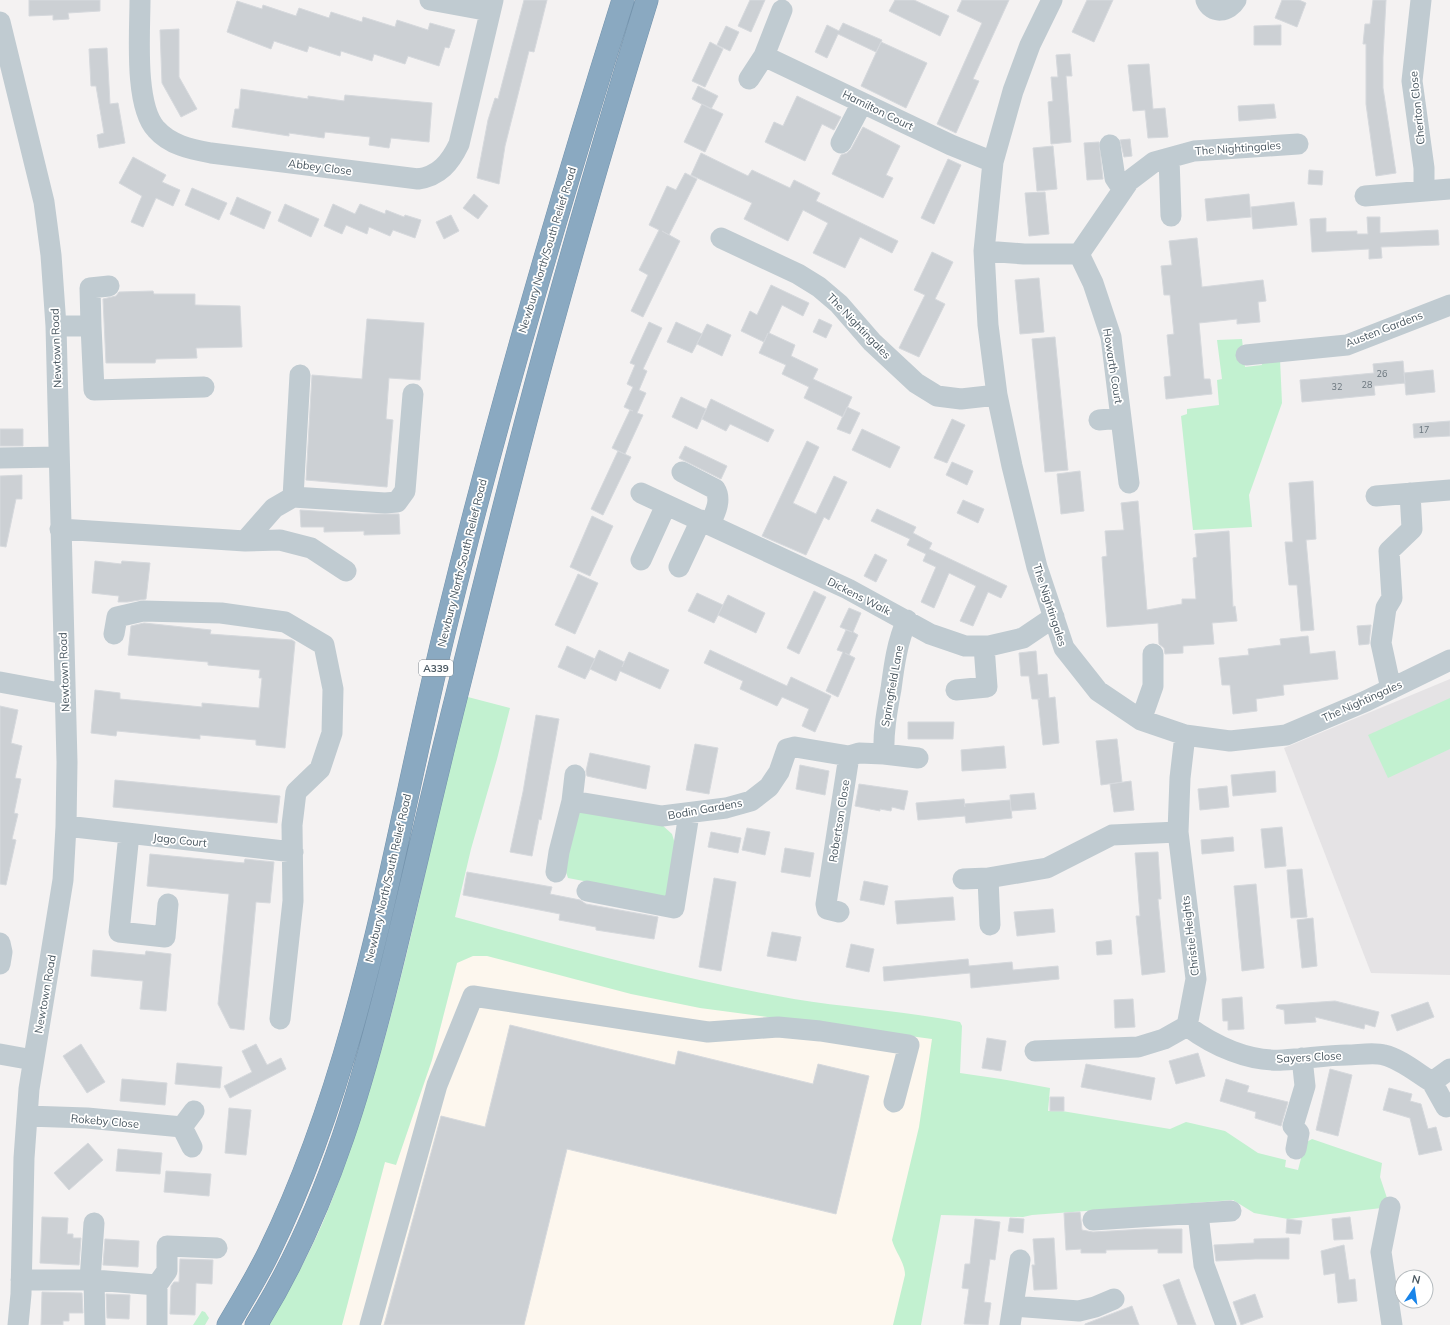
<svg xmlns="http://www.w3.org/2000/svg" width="1450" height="1325" font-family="Mulish,sans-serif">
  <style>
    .commercial { fill: #fdf7ee }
    .education { fill: #e5e3e5 }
    .green { fill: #c2f1d0 }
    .building { fill: #ccd0d4; stroke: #d6d9dd }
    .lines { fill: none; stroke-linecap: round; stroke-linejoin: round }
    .highway-casing { stroke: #7594ad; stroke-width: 23 }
    .minor { stroke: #c0cbd1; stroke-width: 21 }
    .highway { stroke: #8aa9c1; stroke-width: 22 }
    .labels { text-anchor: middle; stroke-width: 3.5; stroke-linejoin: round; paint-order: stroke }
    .number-label { font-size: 9px; fill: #6a757d }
    .shield { fill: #fff; stroke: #808990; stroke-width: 1 }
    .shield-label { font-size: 10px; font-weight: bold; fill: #495760 }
    .street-label { font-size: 11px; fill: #495760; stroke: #fff }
  </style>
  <rect width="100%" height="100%" fill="#f4f2f2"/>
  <path class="commercial" d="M464 935 551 955 952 1028 914 1325H341L385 1162 396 1164 432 1060Z"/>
  <path class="education" d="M1450 679V975L1371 973 1284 748Z"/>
  <path class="green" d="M1242 339 1245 367 1262 365 1261 361 1280 359 1282 403 1249 495 1252 527 1193 530 1181 416 1187 414V409L1219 405 1217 380 1222 379 1217 340Z
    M464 696 510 708 497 759 471 849 455 917C567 948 680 979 794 999 849 1008 905 1011 960 1022L962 1026 960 1073 1001 1079 1050 1088 1048 1111H1062L1170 1129 1186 1122 1225 1131 1258 1153 1286 1160 1285 1167 1298 1170 1305 1143 1312 1139 1382 1163 1380 1177 1390 1207 1288 1219 1254 1213 1233 1200 1032 1215 1023 1217 941 1215 921 1325H893L905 1275C905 1262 895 1252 892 1240L919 1127 932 1039 700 1008 631 994 487 956H473L457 963 432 1060 396 1165 385 1162 342 1325H267C281 1302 295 1280 307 1256 329 1214 344 1167 359 1123 405 984 432 839 464 696Z
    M1450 698V749L1388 778 1368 735Z
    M582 810 661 824 672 834 676 847 666 897 568 878 565 869 574 816Z
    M202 1311 205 1312 209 1318 205 1325H193Z"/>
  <path class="building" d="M29 0H100V11L68 13 69 19 53 20V15L29 16Z
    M524 0H547L534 52 529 51 505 146 499 184 477 178 488 120 495 98 498 99Z
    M750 0H765L751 32 738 26Z
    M895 0H914L949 16 940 36 889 11Z
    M962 0H1009L973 79 979 81 956 133 937 124 982 23 957 11Z
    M1087 0H1113L1094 42 1072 32Z
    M1282 0H1299L1306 3 1297 27 1275 18Z
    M1373 0H1386L1383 57V88L1396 173 1376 176 1366 104V44H1363L1365 24H1370Z
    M237 1 262 9 263 5 296 16 299 8 329 18 331 12 362 22 363 17 395 27 397 20 428 30 430 23 455 30 449 48 445 47 439 66 408 56 405 64 374 54 372 61 341 51 340 56 309 46 307 52 274 41 271 49 227 32Z
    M843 23 882 40 876 52 838 34 827 58 815 52 827 25 839 31Z
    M1281 25V45H1254V26Z
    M726 26 739 32 730 51 717 45Z
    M179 29V77L197 109 181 117 162 83 160 30Z
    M710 42 723 49 705 87 692 81Z
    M881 42 927 63 906 108 861 86Z
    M107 48 110 104 118 103 125 143 99 148 97 135 104 133 96 86H91L89 49Z
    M1070 54 1072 76H1066L1071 142 1051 144 1048 102 1053 101 1051 77H1058L1056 55Z
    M1149 64 1153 109 1165 108 1168 137 1148 138 1145 110 1133 111 1128 65Z
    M698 86 718 96 711 109 692 99Z
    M241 89 308 99V96L344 101 345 95 432 103 429 142 391 138 389 148 369 145 370 137 325 132 324 138 289 133V136L232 127 235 109H239Z
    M797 96 841 117 834 130 822 124 805 161 765 142 774 122 783 126Z
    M702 104 723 114 705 152 684 142Z
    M1274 104 1276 118 1239 121 1238 106Z
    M863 127 900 146 886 175 893 178 883 198 832 174 841 155 847 153 851 149Z
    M1130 139 1132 156 1124 157 1120 140Z
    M1099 142 1103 179 1087 180 1084 143Z
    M1053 146 1057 189 1037 191 1033 148Z
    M701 153 748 176 752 170 790 188 794 180 820 193 816 201 898 241 892 253 860 237 845 268 813 253 828 223 803 210 788 241 744 219 752 203 691 175Z
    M133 157 166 175 162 182 180 190 173 206 156 198 143 227 131 222 142 196 119 183Z
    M948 159 961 165 934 224 921 218Z
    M1309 170 1323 171 1322 185 1308 184Z
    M685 173 697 179 669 235 662 231 680 241 643 317 631 311 648 275 639 270 659 230 649 225 667 186 676 190Z
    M192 188 227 203 219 220 185 205Z
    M1045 192 1049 234 1029 236 1025 193Z
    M474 194 488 206 478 219 463 208Z
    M1249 194 1251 217 1207 221 1205 199Z
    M237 197 271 212 264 229 230 214Z
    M1294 202 1297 225 1253 229 1251 207Z
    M285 204 319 219 311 237 278 221Z
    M333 204 355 214 360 204 385 214 386 210 404 217 405 215 421 220 415 238 393 230 390 236 369 227 367 234 346 225 342 234 324 226Z
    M451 215 459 231 444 239 436 222Z
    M1367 217H1380V233L1438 230 1439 245 1381 247 1382 258 1369 259V249L1312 252 1310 219 1326 218V232L1357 231V234H1368Z
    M1197 238 1202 287 1263 280 1266 301 1258 302 1260 322 1237 324V319L1199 323 1204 379H1210L1212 394 1166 399 1164 377 1171 376 1167 335 1174 334 1170 295H1164L1161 266 1172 265 1169 241Z
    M932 252 953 262 935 299 945 304 919 357 899 348 925 295 914 290Z
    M1039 278 1044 332 1020 334 1015 280Z
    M771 285 809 303 803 316 782 305 769 333 795 345 791 356 818 369 813 379 852 397 843 417 804 398 809 387 782 374 786 365 759 353 768 333 764 342 741 331 750 311 757 315Z
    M153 291 154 294H195V305L240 306 242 347 196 348 197 358 156 359 155 363H106L103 299 116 296 119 292Z
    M367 319 424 323 420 380 389 378 386 419 393 420 387 487 306 480 312 375 362 379Z
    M819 319 832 325 826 338 813 332Z
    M649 322 662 328 643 369 647 371 639 390 646 393 637 413 643 415 625 454 612 448 630 410 633 411 624 407 633 387 627 384 635 365 630 363Z
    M676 322 702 334 692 353 667 342Z
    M707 324 731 335 722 356 697 344Z
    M1055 337 1068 470 1045 472 1032 339Z
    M1403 361 1405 383 1374 386 1375 395 1302 402 1300 380 1374 373 1373 364Z
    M1433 370 1435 392 1406 395 1404 373Z
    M681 397 706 409 697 429 672 417Z
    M711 399 774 430 768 442 730 424 726 431 702 419Z
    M847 407 860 413 850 434 837 429Z
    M952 419 965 425 947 463 934 458Z
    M1450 421V436L1414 438 1413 424Z
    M0 429H23V446H0Z
    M862 429 900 447 890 468 852 450Z
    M807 441 819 447 793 503 816 514 834 476 847 482 829 520 824 517 806 555 762 536Z
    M685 446 727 466 721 479 679 458Z
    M618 451 631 457 603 515 591 509Z
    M952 462 973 471 967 485 946 475Z
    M1080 471 1084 511 1061 514 1057 474Z
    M22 475V499H16L6 547 0 546V476Z
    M1313 481 1316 539 1306 540 1314 630 1301 631 1297 585H1289L1285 542H1293L1289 483Z
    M963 500 984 509 978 523 957 513Z
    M1138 501 1147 610 1182 604V599H1196L1193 558 1197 557 1195 534 1229 531 1233 607 1235 606 1237 621 1212 623 1214 644 1183 646V653L1165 654 1164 648 1159 644 1158 623 1107 627 1102 557 1107 556 1105 531 1124 530 1121 503Z
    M877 509 916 527 913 533 932 543 929 549 1007 586 1001 598 988 592 973 626 960 621 976 586 949 573 934 608 921 602 936 567 923 561 926 554 907 545 910 539 871 521Z
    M300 510 363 514H399L400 534 364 535V531L324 532V527H301Z
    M592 516 613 526 590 576 570 567Z
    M875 554 887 560 876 582 864 576Z
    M95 561 121 564 122 561 150 563 146 599 127 602H118L119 596 92 593Z
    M578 574 598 583 575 634 555 625Z
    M814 591 826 597 799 654 787 648Z
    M697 593 723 605 714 623 688 611Z
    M728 595 765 613 756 633 718 615Z
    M849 608 861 613 853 632 858 635 849 655 845 653 855 658 838 697 826 691 843 652 837 650 846 630 852 632 840 627Z
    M144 623 211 630 210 634 292 640 295 642 285 748 256 745V740L200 735V739L117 731 116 736 91 733 95 690 120 693V699L202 707V703L259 708 262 678H259L260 670 208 665V662L128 655 131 626Z
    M1371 625 1369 644 1359 645 1357 626Z
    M1308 636 1310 654 1335 651 1338 679 1283 685 1284 695 1256 699 1257 711 1233 714 1230 685H1222L1219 658 1249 655 1248 649 1281 645 1280 639Z
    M567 646 595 659 585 679 558 667Z
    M599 650 624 662 622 667 629 652 669 670 660 689 620 671 616 681 590 669Z
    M710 650 787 686 791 677 831 696 815 732 802 726 809 709 782 697 777 706 740 689 743 681 704 663Z
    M1036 651 1038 675 1047 674 1049 698 1055 697 1059 743 1043 745 1038 699H1040H1032L1029 676H1021L1019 653Z
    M0 706 18 710 11 743 22 746 15 778 21 779 14 813 18 814 12 839 16 840 6 885 0 884Z
    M536 715 559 719 541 820 539 819 532 856 510 852 523 792Z
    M908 722H954L953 739H908Z
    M1117 739 1122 782 1101 785 1096 741Z
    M695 744 718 748 709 794 686 790Z
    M1004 746 1006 768 962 771 961 750Z
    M590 753 650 766 646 789 587 776 586 771Z
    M800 765 829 771 825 795 796 789Z
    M1275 771 1276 792 1233 796 1231 775Z
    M115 780 280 796 277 823 113 807Z
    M1131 781 1134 810 1114 812 1110 784Z
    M859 784 908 791 904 810 892 807 891 811 880 809V811L855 806Z
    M1227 786 1229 807 1200 810 1198 789Z
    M1034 793 1036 809 1011 811 1010 795Z
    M964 799 965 807 964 804 1010 800 1012 818 966 823 965 816 918 820 916 803Z
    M1282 827 1286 866 1265 868 1261 829Z
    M747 828 770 832 765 855 742 850Z
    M711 832 741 838 738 853 708 847Z
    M1233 837 1234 851 1202 854 1201 840Z
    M785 848 814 853 810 877 781 872Z
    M1158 852 1161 899H1158L1165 972 1142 975 1136 916H1140L1135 853Z
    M150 854 244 863 245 859 274 862 270 903 256 902 244 1030 230 1028 218 1004 229 894 147 886Z
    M1302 869 1307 917 1291 918 1287 870Z
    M467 872 552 887 550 894 580 900 586 904 658 917 654 939 596 930V927L559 920 560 914 463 895Z
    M714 878 736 882 721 971 699 967Z
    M864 881 888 886 884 905 860 900Z
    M1256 884 1264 968 1242 971 1234 886Z
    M953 897 955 920 897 924 895 901Z
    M1053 909 1055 932 1017 936 1014 912Z
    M1313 918 1317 966 1302 968 1297 920Z
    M772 932 801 937 796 961 767 956Z
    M1111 940 1112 954 1097 955 1096 942Z
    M851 944 874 949 869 972 846 967Z
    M93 950 145 955 146 951 171 954 166 1011 140 1009 143 981 91 976Z
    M968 959 969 966 1012 962 1013 970 1058 966 1059 979 971 988 970 973 884 981 883 967Z
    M1242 997 1244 1029 1228 1030V1021H1223L1222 999Z
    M1133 999 1135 1027 1115 1028 1114 1000Z
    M1335 1001 1379 1012 1375 1027 1365 1024 1364 1029 1315 1017 1316 1022 1285 1024 1284 1010 1276 1008 1277 1005Z
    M1428 1002 1434 1017 1397 1031 1391 1015Z
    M510 1025 675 1065 678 1051 813 1084 818 1064 869 1076 836 1214 567 1149 524 1325H384L441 1116 485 1127Z
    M987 1038 1006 1041 1001 1071 982 1068Z
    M81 1044 105 1082 87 1093 63 1056Z
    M256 1044 267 1065 281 1058 286 1069 230 1098 224 1086 252 1072 242 1051Z
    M1198 1053 1205 1076 1176 1084 1169 1061Z
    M177 1063 222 1067 220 1088 175 1084Z
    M1086 1064 1155 1078 1151 1100 1081 1087Z
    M1330 1069 1352 1075 1338 1136 1316 1130Z
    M122 1079 167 1083 165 1105 120 1101Z
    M1226 1079 1249 1086 1247 1092 1288 1102 1281 1126 1255 1118 1256 1112 1220 1101Z
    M1389 1088 1412 1094 1410 1101 1421 1104 1428 1129 1436 1127 1442 1150 1419 1155 1410 1118 1383 1110Z
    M1050 1097H1064V1111H1050Z
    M229 1108 251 1110 246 1155 225 1153Z
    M88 1143 103 1160 69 1190 54 1173Z
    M118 1149 162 1153 160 1174 116 1171Z
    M166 1171 211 1174 209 1196 164 1192Z
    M1080 1212 1082 1230 1093 1232 1145 1229H1182V1253H1158V1249L1106 1250V1253H1081V1249L1066 1250 1064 1213Z
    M42 1217 68 1218 67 1234H73V1238H81L79 1265 40 1263Z
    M1350 1217 1353 1239 1334 1240 1332 1219Z
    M1010 1218 1024 1219 1023 1233 1008 1231Z
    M975 1219 1000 1222 995 1260 990 1259 984 1302 991 1303 988 1325 964 1324 969 1289 962 1288 965 1264H970Z
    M1287 1219 1302 1221 1300 1234 1286 1233Z
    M1054 1238 1057 1289 1034 1290 1032 1265H1035L1033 1239Z
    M1289 1238V1259H1255L1216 1261 1214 1245 1254 1243V1239Z
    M105 1239 139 1241 138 1267 103 1265Z
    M1344 1245 1349 1280 1355 1279 1357 1301 1338 1303 1335 1273 1324 1275 1321 1251Z
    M180 1259 213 1260 212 1284 196 1283 195 1315 170 1314 171 1286 174 1282H179Z
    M1179 1279 1185 1296 1196 1325H1178L1163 1285Z
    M42 1292 82 1293 83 1313H69V1321H63V1325H41Z
    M106 1294 130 1295 129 1319 107 1318Z
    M1255 1294 1263 1317 1241 1325 1233 1302Z
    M1132 1306 1139 1325H1085V1324Z"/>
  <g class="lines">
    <g class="highway-casing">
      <path id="highway" d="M228 1325C242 1301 257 1277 269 1252 366 1053 395 830 448 617 499 409 559 204 623 0
        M256 1325C330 1207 367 1070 399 935 418 856 436 777 456 698 488 570 519 441 555 314 584 209 615 104 647 0"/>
    </g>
    <path class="minor" d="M140 0C140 32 134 105 156 129 170 145 190 149 211 153L418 179C439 176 450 163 459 144L493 0
      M430 0 490 11
      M1052 0 1030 45 1013 91 993 162 984 251 988 325 997 395 1012 466 1037 567 1064 648 1098 691 1141 720 1185 735 1230 741 1286 735 1366 701 1450 660
      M1206 0C1212 15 1229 12 1236 0
      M1421 0 1412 81 1424 168V191
      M0 22 44 202 51 255 56 326 67 762 66 826 63 880 29 1089 24 1158 21 1294 18 1325
      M764 56 951 145 993 162
      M749 79 764 56 782 10
      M841 143 862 103
      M1110 145 1115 178 1123 190
      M1169 158 1171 216
      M1365 196 1450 189
      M721 238 798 274 819 287 839 304 872 342 916 383 937 396 961 399 997 395
      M984 251 1024 254H1079L1129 181 1154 162 1194 151 1298 144
      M1079 254 1093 283 1111 337 1129 483
      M56 326H91L94 390 204 387
      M91 326 90 288 109 286
      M1246 355 1347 345 1450 305
      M1099 420 1120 418
      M0 458 59 457
      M682 472 715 489C722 500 715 513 710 524
      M641 493 848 589 930 634 965 646H989L1023 638 1054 617
      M1376 496 1450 490
      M293 497 385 503 397 502 405 491 413 394
      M60 529 245 541 280 540 311 548 346 571
      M245 541 274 508 293 497 300 375
      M641 560 666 505
      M679 567 701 520
      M114 634 117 617 143 611 221 613 285 622 324 645 333 689 332 733 320 769 296 792 292 825 293 901 280 1019
      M0 682 65 694
      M1391 689 1381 643 1386 608 1392 598 1389 551 1412 529 1410 493
      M956 690 987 687 984 646
      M1141 720 1153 686V654
      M884 754 918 758
      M572 801 575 775
      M66 826 293 852
      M129 834 119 932 165 937 168 904
      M556 872 559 852 572 801 662 816 726 808 751 801 769 787 779 772 787 749 795 747 849 756 859 753 884 754C883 732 887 711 891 689 894 666 897 642 907 620
      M988 878 990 925
      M963 879 988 878 1047 868 1112 835 1178 832
      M587 891 674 908 689 814
      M839 912 827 909 826 904 849 756
      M0 943 2 952 0 964
      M1187 1026C1214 1046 1249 1062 1283 1060 1305 1059 1326 1055 1347 1055 1358 1055 1374 1052 1384 1055 1401 1059 1417 1073 1432 1082L1450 1069
      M1035 1051 1138 1047 1164 1039 1187 1026 1196 979 1178 832 1180 778 1185 735
      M0 1054 33 1060
      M1432 1082 1446 1107
      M27 1116 87 1118 182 1127
      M182 1127 192 1147
      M182 1127 194 1111
      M1296 1149 1299 1133 1293 1126 1305 1086 1302 1058
      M1390 1207 1381 1252 1392 1325
      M1198 1214 1204 1265 1226 1325
      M1093 1220 1231 1211
      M21 1280H94L157 1285 167 1271V1246L217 1248
      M90 1280 94 1223
      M94 1280 95 1325
      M1013 1306 1079 1311 1095 1307 1114 1299
      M157 1325V1285
      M370 1325 437 1085 473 996 708 1032 778 1027 820 1031 909 1045 894 1102
      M1010 1325 1020 1260"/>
    <use href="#highway" class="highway"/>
  </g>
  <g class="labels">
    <g class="number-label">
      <text x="1382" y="377">26</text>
      <text x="1367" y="388">28</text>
      <text x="1337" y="390">32</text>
      <text x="1424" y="433">17</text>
    </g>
    <rect class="shield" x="419" y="660" width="34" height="16" rx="3"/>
    <g class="shield-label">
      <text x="436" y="672">A339</text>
    </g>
    <g class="street-label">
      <text transform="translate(1417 108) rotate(-96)" y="4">Cheriton Close</text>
      <text transform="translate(878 110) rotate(26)" y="4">Hamilton Court</text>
      <text transform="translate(1238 148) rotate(-4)" y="4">The Nightingales</text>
      <text transform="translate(320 167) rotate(7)" y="4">Abbey Close</text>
      <text transform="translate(547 250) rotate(-73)" y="4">Newbury North/South Relief Road</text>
      <text transform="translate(859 326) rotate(46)" y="4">The Nightingales</text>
      <text transform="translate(1384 329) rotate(-21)" y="4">Austen Gardens</text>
      <text transform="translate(56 348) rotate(-92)" y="4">Newtown Road</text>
      <text transform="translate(1113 366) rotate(81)" y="4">Howarth Court</text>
      <text transform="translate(462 563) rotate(-76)" y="4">Newbury North/South Relief Road</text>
      <text transform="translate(859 596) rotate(27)" y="4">Dickens Walk</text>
      <text transform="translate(1050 605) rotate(72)" y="4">The Nightingales</text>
      <text transform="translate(64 672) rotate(-92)" y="4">Newtown Road</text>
      <text transform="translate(892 686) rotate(-80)" y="4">Springfield Lane</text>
      <text transform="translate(1362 701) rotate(-24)" y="4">The Nightingales</text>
      <text transform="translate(705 809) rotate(-10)" y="4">Bodin Gardens</text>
      <text transform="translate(839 821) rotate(-81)" y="4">Robertson Close</text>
      <text transform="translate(180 840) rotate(6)" y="4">Jago Court</text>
      <text transform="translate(388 878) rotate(-77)" y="4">Newbury North/South Relief Road</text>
      <text transform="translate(1190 936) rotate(-97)" y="4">Christie Heights</text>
      <text transform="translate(45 994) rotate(-80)" y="4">Newtown Road</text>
      <text transform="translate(1309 1057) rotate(-3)" y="4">Sayers Close</text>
      <text transform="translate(105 1121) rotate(5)" y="4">Rokeby Close</text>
    </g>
  </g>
  <g transform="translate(1414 1289) rotate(13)"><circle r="19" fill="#ffffff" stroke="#b6bcbf"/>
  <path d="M0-3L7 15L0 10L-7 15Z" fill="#1884e9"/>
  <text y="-6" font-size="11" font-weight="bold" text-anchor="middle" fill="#495760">N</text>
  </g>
</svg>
